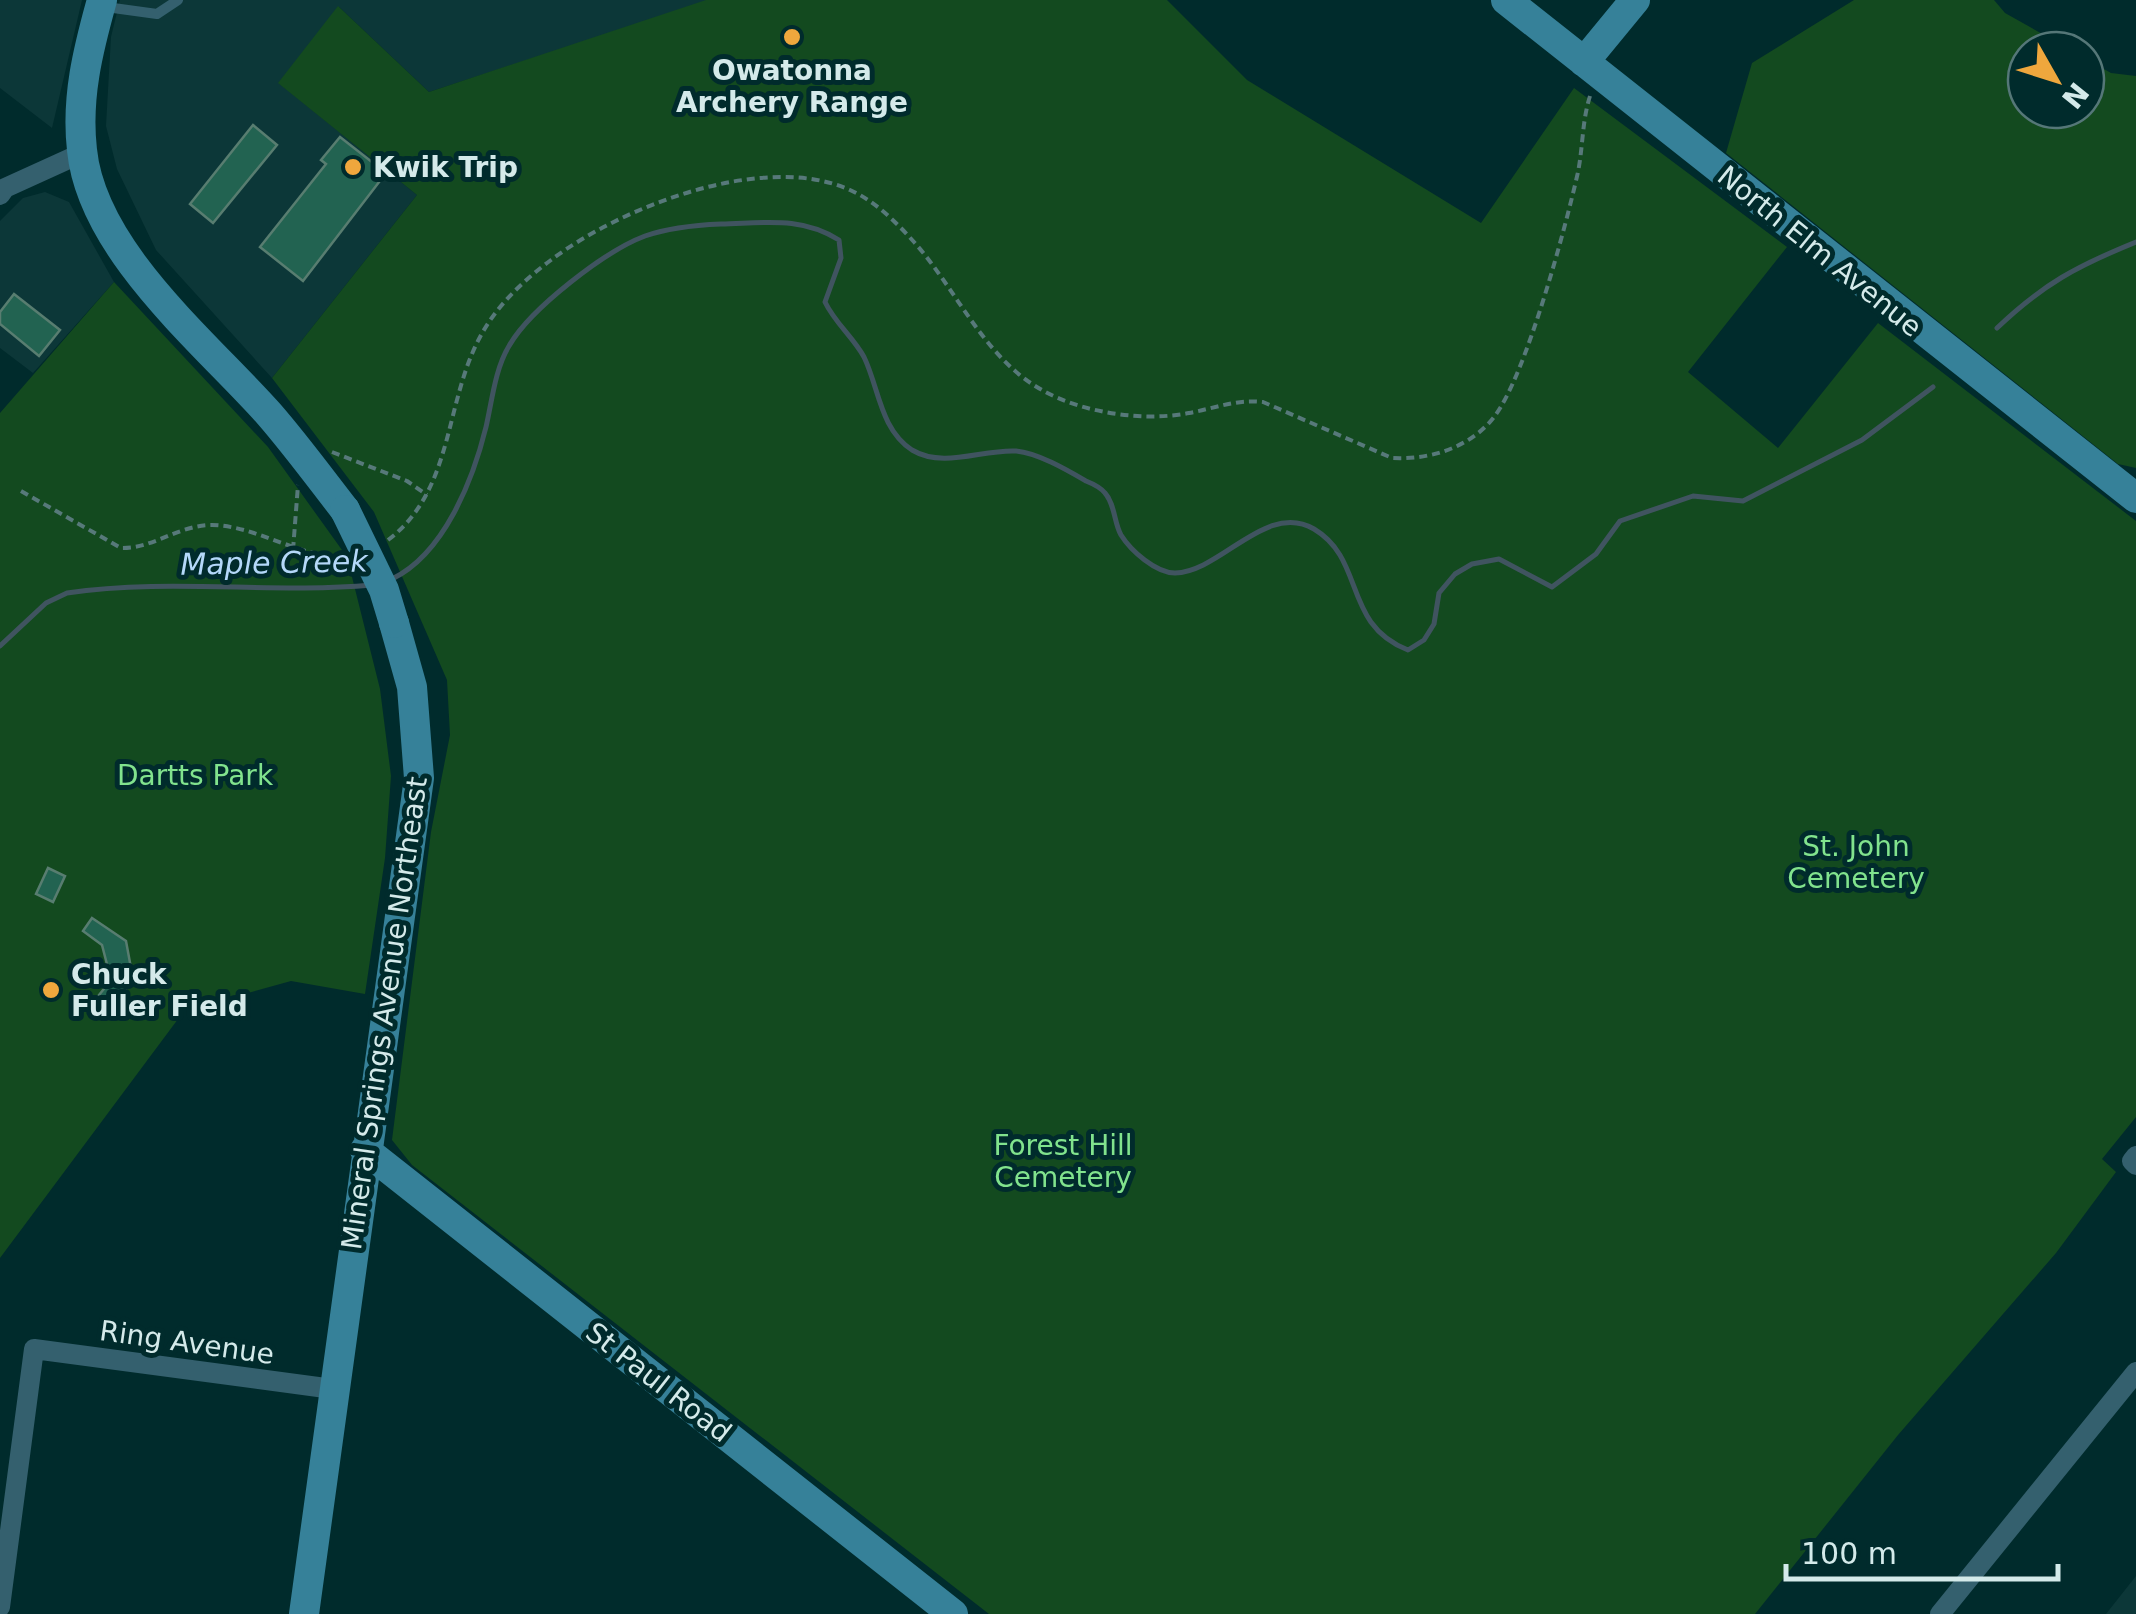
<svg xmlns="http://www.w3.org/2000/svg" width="2136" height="1614" font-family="'DejaVu Sans',sans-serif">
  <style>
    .built { fill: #0c3738 }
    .green { fill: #134a1f }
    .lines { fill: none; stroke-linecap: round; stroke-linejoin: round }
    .stream { stroke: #405460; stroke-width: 5 }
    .building { fill: #226351; stroke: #587d70; stroke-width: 2.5 }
    .path { stroke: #57797a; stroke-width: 4; stroke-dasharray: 8 5; stroke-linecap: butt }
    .lane { stroke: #34606e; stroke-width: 10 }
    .street { stroke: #34606e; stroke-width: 20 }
    .secondary { stroke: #368199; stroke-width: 30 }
    .secondary-bridge { stroke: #368199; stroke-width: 30 }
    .poi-dot { fill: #efa73d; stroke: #002b2c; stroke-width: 4 }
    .labels { text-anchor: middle; stroke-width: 10; stroke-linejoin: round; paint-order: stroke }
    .poi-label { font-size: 28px; font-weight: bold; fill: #d4eaea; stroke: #002b2c; text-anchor: start }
    .street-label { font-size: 28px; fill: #d4eaea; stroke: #002b2c }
    .park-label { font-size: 28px; fill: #81e38d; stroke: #002b2c }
    .water-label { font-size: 30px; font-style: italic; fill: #b4d8f9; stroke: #002b2c }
  </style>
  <rect width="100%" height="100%" fill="#002b2c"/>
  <path class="built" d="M0 0H82L52 128 0 88Z
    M120 0H706L707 1 429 92 339 7 279 83 417 195 272 378 156 250 117 169 106 126 111 37Z
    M45 192 69 202 114 282 33 373 0 348V221L23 198Z
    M2136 1576V1614H2106Z"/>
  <path class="green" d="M706 0H1167L1247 80 1481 223 1574 88 1787 247 1688 372 1778 448 1878 323 2136 521V1117L2102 1159 2116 1172 2056 1253 1898 1435 1755 1614H989L412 1165 392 1140 431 832 450 735 447 680 374 512 272 378 417 195 278 83 338 6 429 92Z
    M1854 0H1994L2005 13 2071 50H2026V110H2086V59L2111 73 2136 76V468L2118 464 1726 153 1752 63Z
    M114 282 268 447 347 557 380 689 391 776 385 858 365 994 291 981 184 1011 0 1258V413Z"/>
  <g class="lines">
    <path class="stream" d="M1997 328C2043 284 2077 266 2136 242
      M392 579C444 554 473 480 486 427 492 401 495 369 509 346 530 309 605 251 645 236 668 228 697 225 721 224 764 223 801 216 839 240L841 258 825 302C835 323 853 337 864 357 879 388 880 429 912 450 944 469 982 449 1016 451 1038 453 1067 470 1086 481 1091 483 1101 488 1105 493 1115 504 1114 523 1121 535 1131 551 1156 573 1175 573 1221 572 1266 501 1314 529 1366 560 1342 624 1408 650L1424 640 1434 624 1439 593 1455 574 1472 564 1499 559 1552 587 1596 554 1620 521 1693 496 1743 501 1862 440 1933 387
      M0 646 46 603 67 593C168 578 271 594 372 585"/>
  </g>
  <path class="building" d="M253 125 277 145 213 223 190 204Z
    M340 137 386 173 303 281 260 247 326 164 321 160Z
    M14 294 60 330 39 356 0 324V312Z
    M48 868 65 876 53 902 36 894Z
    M92 918 126 941 133 979 110 1012 95 1000 111 980 102 945 83 931Z"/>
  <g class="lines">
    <path class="path" d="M332 452 407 481 427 495
      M21 491 121 548C153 549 178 525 212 525 257 526 296 556 342 557
      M388 540C454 490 444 404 480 337 497 305 523 281 551 260 621 207 764 151 850 190 875 201 896 222 914 242 957 290 984 358 1042 390 1082 413 1144 422 1189 413 1216 408 1236 399 1263 402L1392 458C1429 460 1470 448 1494 417 1526 376 1566 226 1578 172 1583 147 1582 121 1590 96
      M293 550 298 485"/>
    <path class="lane" d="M106 7 157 14 178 0"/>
    <path class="street" d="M0 195 5 188 82 153
      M2136 1156 2132 1161 2136 1165
      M0 1607 34 1349 333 1389
      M1940 1614 2136 1372"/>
    <path class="secondary" d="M102 0C88 50 76 98 82 150 92 251 206 343 269 414 296 445 320 478 345 510
      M1506 0 2136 498
      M1584 62 1635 0
      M365 1150 953 1614
      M304 1614 419 778 412 687 394 623"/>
    <path class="secondary-bridge" d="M345 510 384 590 394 623"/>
  </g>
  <g class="poi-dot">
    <circle cx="792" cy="37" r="10"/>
    <circle cx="353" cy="167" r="10"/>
    <circle cx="51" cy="990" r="10"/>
  </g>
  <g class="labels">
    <g class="poi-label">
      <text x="792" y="80" text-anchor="middle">Owatonna<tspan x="792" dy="32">Archery Range</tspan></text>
      <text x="373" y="177">Kwik Trip</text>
      <text x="71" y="984">Chuck<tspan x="71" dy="32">Fuller Field</tspan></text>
    </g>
    <g class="street-label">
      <text transform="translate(1820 251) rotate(39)" y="10">North Elm Avenue</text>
      <text transform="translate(384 1013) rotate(-82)" y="10">Mineral Springs Avenue Northeast</text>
      <text transform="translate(187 1342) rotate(8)" y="10">Ring Avenue</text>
      <text transform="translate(659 1382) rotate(38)" y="10">St Paul Road</text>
    </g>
    <g class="park-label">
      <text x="195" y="785">Dartts Park</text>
      <text x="1856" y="856">St. John<tspan x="1856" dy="32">Cemetery</tspan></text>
      <text x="1063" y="1155">Forest Hill<tspan x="1063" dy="32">Cemetery</tspan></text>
    </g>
    <g class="water-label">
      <text transform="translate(274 563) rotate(-1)" y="10">Maple Creek</text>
    </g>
  </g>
  <g transform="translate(2056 80) rotate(129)"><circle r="48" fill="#002b2c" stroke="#557778" stroke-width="2.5"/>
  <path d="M0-8L18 38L0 25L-18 38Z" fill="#efa73d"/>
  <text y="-15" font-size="28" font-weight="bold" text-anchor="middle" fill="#d4eaea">N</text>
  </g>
  <path d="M1786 1564v15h272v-15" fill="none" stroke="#d4eaea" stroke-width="5"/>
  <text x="1801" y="1564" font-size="30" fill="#d4eaea" stroke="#002b2c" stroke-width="8" paint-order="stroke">100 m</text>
</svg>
